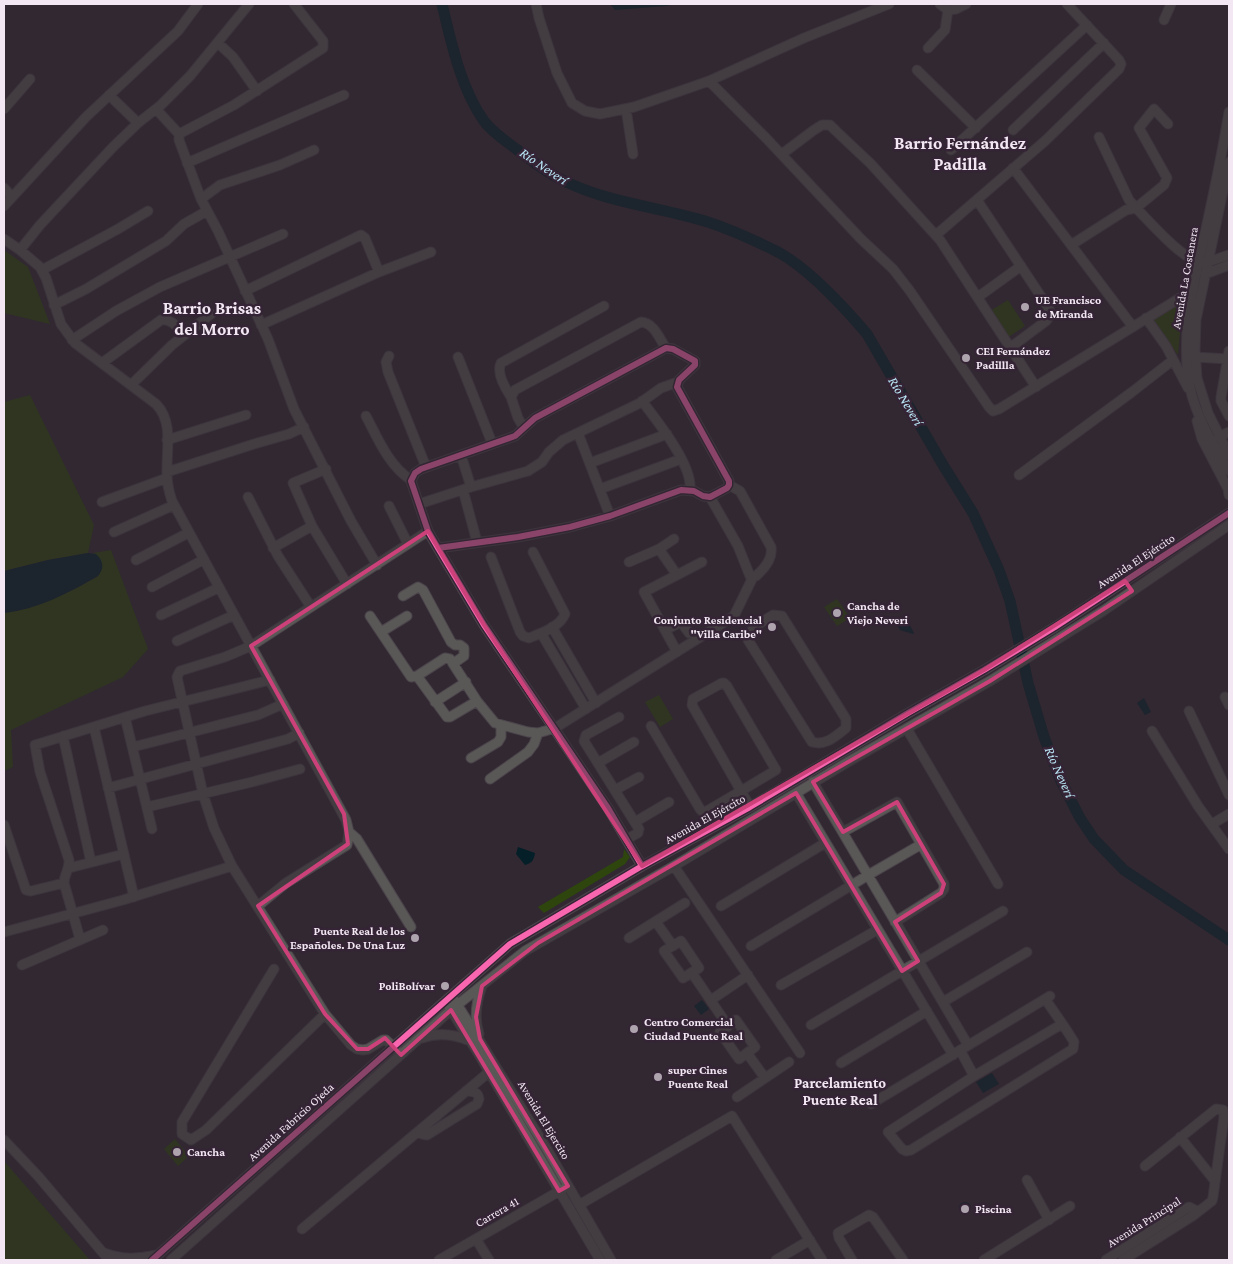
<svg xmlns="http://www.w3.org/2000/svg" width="1233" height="1264" font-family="'Crimson Pro',serif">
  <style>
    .green { fill: #2e460e }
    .water { fill: #041f28 }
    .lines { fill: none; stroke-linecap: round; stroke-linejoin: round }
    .river { stroke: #041f28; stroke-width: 11 }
    .minor-casing { stroke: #4b444b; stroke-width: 11 }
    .minor { stroke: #5a5856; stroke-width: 9 }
    .cycleway-casing { stroke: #352435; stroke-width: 9 }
    .cycleway { stroke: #f766af; stroke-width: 6 }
    .marked { fill: none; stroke: #cc4179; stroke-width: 4; stroke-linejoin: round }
    .poi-dot { fill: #aea4ae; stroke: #352435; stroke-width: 2 }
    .labels { text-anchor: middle; stroke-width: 5; stroke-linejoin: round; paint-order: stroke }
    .street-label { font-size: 12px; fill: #f2e7f2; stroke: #352435 }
    .poi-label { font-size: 12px; font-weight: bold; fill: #f2e7f2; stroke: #352435; text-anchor: start }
    .water-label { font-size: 14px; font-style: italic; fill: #b9e7f7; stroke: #352435 }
    .quarter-label { font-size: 15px; font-weight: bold; fill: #f2e7f2; stroke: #352435 }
    .district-label { font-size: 18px; font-weight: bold; fill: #f2e7f2; stroke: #352435 }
  </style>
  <rect width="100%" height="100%" fill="#312831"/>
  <path class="green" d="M4 250 28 267 50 324 4 313Z
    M1183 298 1178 355 1152 319Z
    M1008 300 1025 326 1007 338 990 311Z
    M30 395 94 525 88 553 48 560 4 571V402Z
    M111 550 148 649 123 677 11 730 13 767 4 771V613C40 607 67 594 98 576L96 554 93 553Z
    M837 599 850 618 837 626 824 607Z
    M659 695 673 719 660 727 645 702Z
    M624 849 630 857 625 864 544 913 538 907 623 857Z
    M175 1139 189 1156 178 1166 164 1149Z
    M4 1161 90 1260H4Z"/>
  <path class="water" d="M610 4H676L666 6 615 10Z
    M88 553 96 554C103 560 105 568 98 576 68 593 39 609 4 613V571L48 560Z
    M905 620 908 622 914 633 913 634 900 630 898 626 899 623Z
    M1144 698 1151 712 1145 715 1137 703Z
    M518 847 535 853C534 860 532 863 525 865L516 854Z
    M702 1000 709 1009 701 1015 694 1006Z
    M992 1073 999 1084 983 1093 976 1082Z
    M959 1208a6 6 0 1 1 12 0a6 6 0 1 1-12 0Z"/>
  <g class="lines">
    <path class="river" d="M442 4C451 42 461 89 484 121 493 133 507 142 519 151 536 164 553 177 573 185 616 204 664 208 708 222 732 230 756 241 778 252 809 269 844 307 867 334L943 465 973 513 999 570 1010 601 1028 683 1044 737 1061 781 1080 818 1094 839 1124 870 1229 940"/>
    <g class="minor-casing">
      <path id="minor" d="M294 4 323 41V48L234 105 179 134V140L201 199 218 231 268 339 294 409 351 521 377 565
        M536 4 539 18 557 73 572 103 585 111 600 114 634 107 709 81 804 38 889 4
        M940 4 948 10 956 9 966 4
        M1164 20 1171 4
        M218 43 233 57 257 91
        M928 48 945 30 948 10
        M917 70 976 128
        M709 81 766 138 861 239 893 269 910 291 989 407 993 411 999 409 1193 290
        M109 95 138 123
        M4 109 30 79
        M156 109 179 134
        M626 109 633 154
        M1229 112C1223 149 1215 187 1207 224 1195 279 1177 340 1192 396 1200 423 1214 447 1229 471
        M1013 130 1104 43
        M1099 137 1129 200 1136 208 1164 185 1167 178 1139 128 1154 109 1168 124
        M951 150 1087 25
        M782 154 814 130 822 125H830L836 131 871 164 940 240 1036 387
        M1229 162 1196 320 1195 350 1197 378 1208 413 1229 455
        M187 163 344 95
        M1013 168 1133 327
        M4 188 12 197
        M201 199 220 185 280 165 314 150
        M977 200 1048 307 1051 314 1046 321 1011 347
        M4 206 86 117 178 31 198 4
        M936 235 1045 141 1119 69 1121 64 1119 60 1067 4
        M4 239 20 250 40 267 46 278 61 324 75 343 156 404C174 422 166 451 167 474 167 483 169 492 172 501L346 820 349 832 347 845 286 883 258 906
        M1071 245 1126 210 1136 208C1149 221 1181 258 1199 262 1208 264 1220 257 1229 255
        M20 250 40 225 113 147 138 123 161 105 190 76 249 4
        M42 270 118 229 148 211
        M1205 274 1229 265
        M245 291 361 235 365 238 379 272
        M978 297 1021 266
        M54 305 86 289 166 241 184 224 207 211
        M1146 318 1166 346 1188 388
        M261 325 379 272 431 252
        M72 340 116 311 160 287 283 234
        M389 356 386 362 388 372 426 467
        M458 357 492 443
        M1195 357 1228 359
        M102 363 161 320C171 318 178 328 185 334
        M131 385 172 345 211 314
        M511 397C505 388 496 373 501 363L604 306
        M642 401C657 421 693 465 690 490
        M366 416C378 439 389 466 411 480
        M1229 416 1221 401V397L1229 351
        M1197 421 1202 439 1228 489 1229 495
        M524 428 518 418 511 397 515 390 641 322C654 323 659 338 666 348
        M578 433 610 516
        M1219 437 1229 432
        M167 440 246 415
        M461 455 471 487
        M590 463 667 434
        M326 469 293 483 312 526 347 584
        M167 472 254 444 289 434 304 427
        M1019 475 1132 392 1173 360
        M600 489 681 459
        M463 490 477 542
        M248 497 278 556 311 607
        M710 497 738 546 750 576H756C764 569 773 558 771 547L740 491 729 485
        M102 502 167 478
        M419 504 471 487 528 471 542 462 549 452 563 440 640 403 661 388 678 382
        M389 506 408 544
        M114 532 174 505
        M273 548 312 526
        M438 548 518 537 570 527 610 516 681 490 694 491 703 496 710 497 727 488 729 485V481L677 387 679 380 695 365V361L673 349 666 348 535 418 515 436 421 469 415 473 411 481 428 531 438 548 484 625 608 808 642 866
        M659 549 677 575 644 592 677 652
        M491 557 520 632 523 636 529 638C541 633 560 627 565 614L533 552
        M136 560 188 533
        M629 562 659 549 674 539
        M677 575 702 562
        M152 587 203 560
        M403 596 418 587 423 590 451 642 455 645H460L464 648V656L454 663
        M161 615 218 588
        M773 615 782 616 846 719V728C836 736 826 746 812 742L748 640C748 628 764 621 773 615Z
        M370 616 411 677 417 676 445 658 450 659 477 701 495 723 528 732 538 733 555 728 734 616 753 577
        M552 627 596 703
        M665 630 681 622 689 633
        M381 632 407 616
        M541 633 586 709
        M177 641 234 615
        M417 676 447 717H450L477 701
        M722 683H724L727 686 776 770 741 791 692 705 693 699Z
        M1225 697 1229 705
        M435 702 466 682
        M1189 711 1229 795
        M125 717 152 829
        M619 717 586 735 584 741 639 829 638 833 627 839
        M651 726 700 809 703 812 707 811 741 791 750 807
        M94 727 134 897
        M907 729 998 884
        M1152 731 1198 806 1229 849
        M63 736 91 862
        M133 747 258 715 283 704
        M471 758 498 742 501 737V725
        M598 763 634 742
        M490 779 528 752 534 744 538 733
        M813 782 968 1045
        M108 788 288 739 299 733
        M615 790 639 777
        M796 793 953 1055
        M147 807 252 782 300 769
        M635 822 669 802
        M1212 824 1229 814
        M4 825 26 890 31 891 64 883
        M349 832 357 839 411 927
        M843 832 897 802 944 884V889L941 893 895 922
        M674 866 800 1053
        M69 868 124 854
        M721 906 825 843
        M656 922 673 946
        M4 932 123 900 232 866
        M629 938 685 903
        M80 939 64 883C64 874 70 869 69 860L40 772 35 745 145 711 270 680
        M681 941 699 968 683 978 664 951Z
        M751 946 870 874 920 845
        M22 965 103 930
        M274 969 182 1122V1134L191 1140 206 1130 325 1014
        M692 973 728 1026
        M781 985 877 930
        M1045 999C1055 1013 1065 1027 1074 1042L1073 1049 911 1150 906 1151 902 1149 888 1132 974 1076 1062 1024
        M711 1000 748 975
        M455 1001 548 1151 611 1260
        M943 1002 1027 952
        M449 1007 478 1053 600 1260
        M736 1020 755 1047 739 1059 720 1032Z
        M811 1025 1003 911
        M479 1034C474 1018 476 1002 482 986
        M422 1038C439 1032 454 1034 470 1041
        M396 1049 386 1040H383L368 1049 363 1050 357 1049 351 1045 325 1014 232 866 214 828 203 794 177 677 180 671 225 657 251 646 428 531
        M960 1050 974 1076
        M747 1053 765 1078
        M841 1063 927 1011
        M737 1097 789 1062
        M871 1104 1050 996
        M421 1129 422 1134 427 1135 477 1104 479 1099C478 1091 473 1092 466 1091
        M1180 1137 1215 1181
        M4 1140 38 1176 109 1260
        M1145 1166 1216 1109 1223 1110 1224 1117 1213 1197 1212 1201 1194 1215
        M1027 1180 1049 1220
        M579 1205 732 1116 822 1260
        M302 1229 489 1072
        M476 1239 489 1260
        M104 1253C123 1260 138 1259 157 1255
        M152 1260 510 944 642 866 750 807 908 713 984 670 1055 627 1229 513
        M171 1260 451 1010 525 951 674 866 853 759 990 681 1103 611 1229 525
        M439 1260 563 1189
        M776 1260 810 1240
        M852 1260 839 1238 838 1233 869 1215 873 1217 903 1260
        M984 1260 1070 1206
        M1106 1260 1189 1207 1195 1210 1194 1215 1123 1260"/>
    </g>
    <use href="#minor" class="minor"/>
    <g class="cycleway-casing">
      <path id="cycleway" d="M438 548 518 537 570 527 610 516 681 490 694 491 703 496 710 497 727 488 729 485V481L677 387 679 380 695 365V361L673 349 666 348 535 418 515 436 421 469 415 473 411 481 428 531 438 548 484 625 608 808 642 866
        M152 1260 510 944 642 866 750 807 908 713 984 670 1055 627 1229 513"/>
    </g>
    <use href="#cycleway" class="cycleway"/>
  </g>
  <path d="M0 0H1233V1264H0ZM428 531 484 625 642 866 984 670 1125 581 1132 591 990 681 813 782 843 832 897 802 944 884 941 893 895 922 918 961 902 971 796 793 538 943 482 986 476 1017 480 1039 568 1186 559 1191 451 1010 401 1055 385 1038 368 1049H357L325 1014 258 906 348 844 344 814 251 646Z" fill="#312831" fill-opacity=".55" fill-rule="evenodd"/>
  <path class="marked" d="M428 531 484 625 642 866 984 670 1125 581 1132 591 990 681 813 782 843 832 897 802 944 884 941 893 895 922 918 961 902 971 796 793 538 943 482 986 476 1017 480 1039 568 1186 559 1191 451 1010 401 1055 385 1038 368 1049H357L325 1014 258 906 348 844 344 814 251 646Z"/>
  <g class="poi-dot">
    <circle cx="1025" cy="307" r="5"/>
    <circle cx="966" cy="358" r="5"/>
    <circle cx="837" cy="613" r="5"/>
    <circle cx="772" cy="627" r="5"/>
    <circle cx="415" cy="938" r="5"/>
    <circle cx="445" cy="986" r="5"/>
    <circle cx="634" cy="1029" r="5"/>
    <circle cx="658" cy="1077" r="5"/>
    <circle cx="177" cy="1152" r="5"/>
    <circle cx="965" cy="1209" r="5"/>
  </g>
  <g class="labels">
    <g class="street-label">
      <text transform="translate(1185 278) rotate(-80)" y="4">Avenida La Costanera</text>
      <text transform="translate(1136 561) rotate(-33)" y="4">Avenida El Ejército</text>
      <text transform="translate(705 819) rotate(-29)" y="4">Avenida El Ejército</text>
      <text transform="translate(544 1120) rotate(59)" y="4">Avenida El Ejercito</text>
      <text transform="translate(291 1122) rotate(-42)" y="4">Avenida Fabricio Ojeda</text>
      <text transform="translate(497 1212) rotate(-30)" y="4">Carrera 41</text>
      <text transform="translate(1144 1222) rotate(-32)" y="4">Avenida Principal</text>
    </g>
    <g class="poi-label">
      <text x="1035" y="304">UE Francisco<tspan x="1035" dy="14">de Miranda</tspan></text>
      <text x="976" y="355">CEI Fernández<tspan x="976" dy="14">Padillla</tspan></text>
      <text x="847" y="610">Cancha de<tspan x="847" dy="14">Viejo Neveri</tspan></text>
      <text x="762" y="624" text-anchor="end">Conjunto Residencial<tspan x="762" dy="14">"Villa Caribe"</tspan></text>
      <text x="405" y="935" text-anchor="end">Puente Real de los<tspan x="405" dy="14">Españoles. De Una Luz</tspan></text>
      <text x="435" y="990" text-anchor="end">PoliBolívar</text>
      <text x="644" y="1026">Centro Comercial<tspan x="644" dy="14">Ciudad Puente Real</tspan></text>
      <text x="668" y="1074">super Cines<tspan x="668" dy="14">Puente Real</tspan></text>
      <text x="187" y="1156">Cancha</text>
      <text x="975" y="1213">Piscina</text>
    </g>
    <g class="water-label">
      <text transform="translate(544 166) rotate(34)" y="5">Río Neverí</text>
      <text transform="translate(906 401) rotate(59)" y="5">Río Neverí</text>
      <text transform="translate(1060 772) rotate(66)" y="5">Río Neverí</text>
    </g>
    <g class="quarter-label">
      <text x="840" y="1088">Parcelamiento<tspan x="840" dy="17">Puente Real</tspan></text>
    </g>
    <g class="district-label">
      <text x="960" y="149">Barrio Fernández<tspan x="960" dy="21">Padilla</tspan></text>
      <text x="212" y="314">Barrio Brisas<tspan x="212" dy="21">del Morro</tspan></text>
    </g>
  </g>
  <rect width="1233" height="1264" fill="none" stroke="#f2e7f2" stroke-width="10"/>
</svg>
